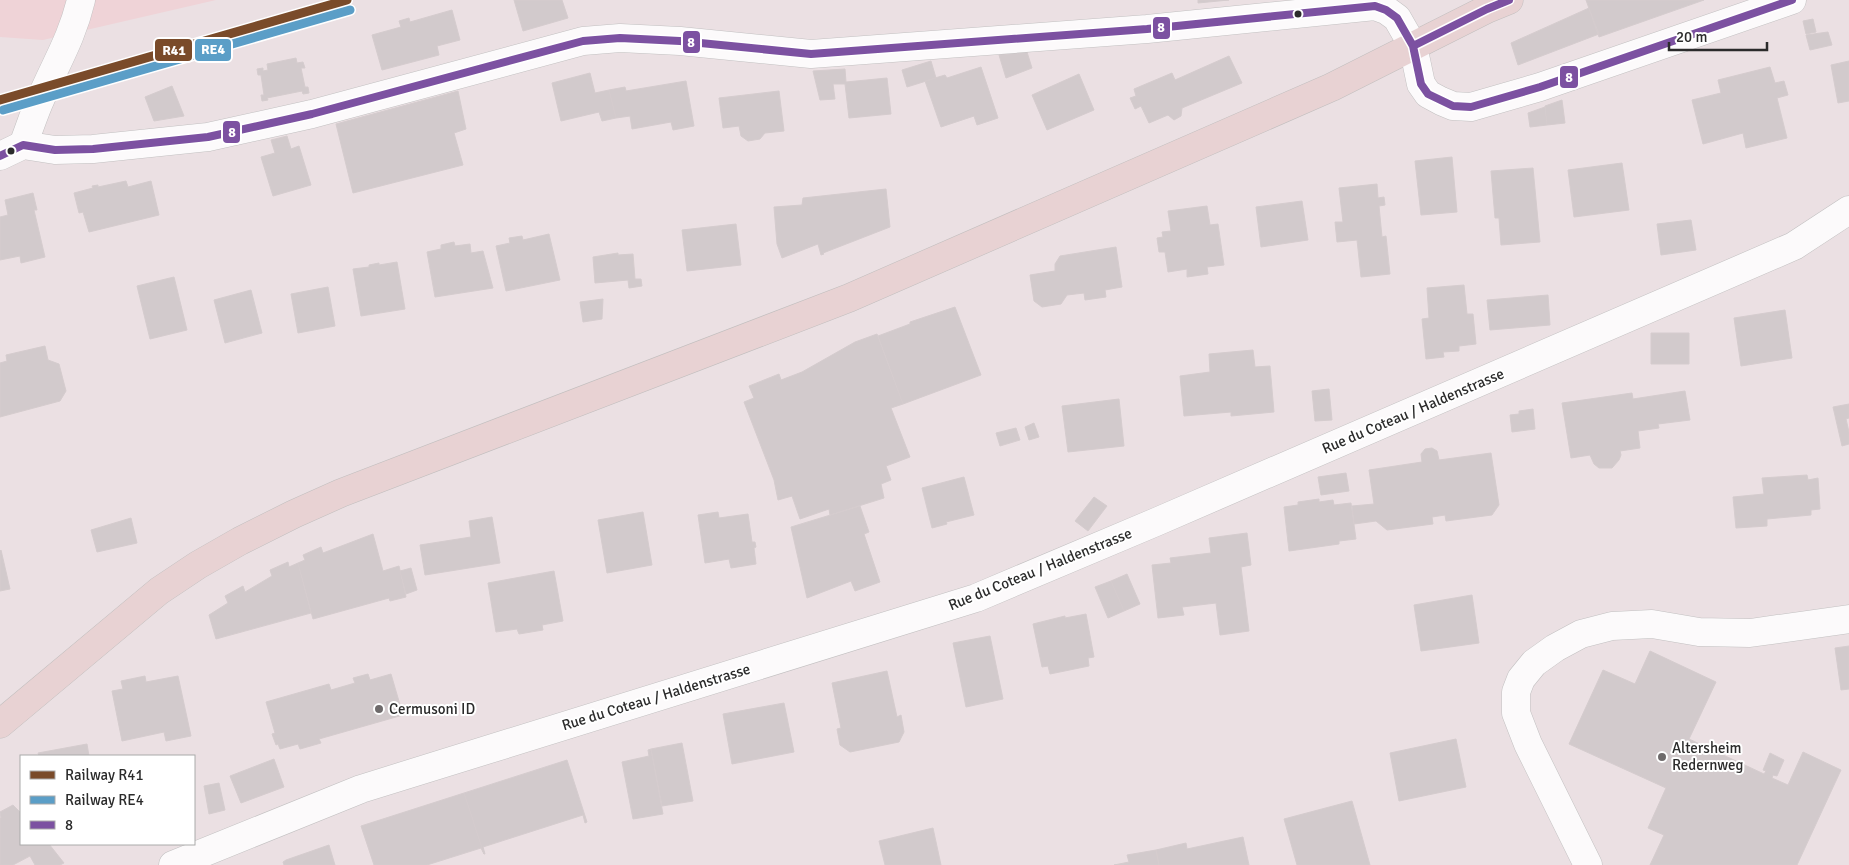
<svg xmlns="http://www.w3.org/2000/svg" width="1849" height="865" font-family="Signika,sans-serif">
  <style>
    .education { fill: #efd3d7 }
    .building { fill: #d2cacc; stroke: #d5ccce }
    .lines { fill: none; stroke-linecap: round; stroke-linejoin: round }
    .minor-casing { stroke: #c2c0c1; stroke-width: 29 }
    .major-casing { stroke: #c1bebe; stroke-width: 29 }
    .minor { stroke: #fcfafb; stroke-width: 28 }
    .major { stroke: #e8d2d3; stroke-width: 28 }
    .bus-1-casing { stroke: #fff; stroke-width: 11 }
    .bus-1 { stroke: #7c51a1; stroke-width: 8 }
    .rail-1-casing { stroke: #fff; stroke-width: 12 }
    .rail-2-casing { stroke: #fff; stroke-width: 12 }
    .rail-1 { stroke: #7a4b2a; stroke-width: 9 }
    .rail-2 { stroke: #5b9ec7; stroke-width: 9 }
    .bus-dot { fill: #2b2b2b; stroke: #fff; stroke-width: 2 }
    .poi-dot { fill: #6e6a6b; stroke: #fff; stroke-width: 2 }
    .labels { text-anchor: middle; stroke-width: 4; stroke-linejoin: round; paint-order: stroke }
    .street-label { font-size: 15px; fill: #2b2b2b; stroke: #fff }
    .poi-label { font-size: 15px; fill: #2b2b2b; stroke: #fff; text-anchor: start }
    .line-badge { stroke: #fff; stroke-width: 2 }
    .badge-label { font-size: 14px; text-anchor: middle; font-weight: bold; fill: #fff }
  </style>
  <rect width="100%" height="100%" fill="#ebe0e3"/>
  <path class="education" d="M0 0H216L43 40 0 37Z"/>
  <path class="building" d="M514 0H562L568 18 523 31Z
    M1198 0H1229L1198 3Z
    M1586 0H1704L1599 37Z
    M1589 8 1599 34 1518 65 1511 43Z
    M452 10 460 40 437 46 439 55 382 70 372 35 401 27 399 21 409 18 410 22Z
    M1813 19 1816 32 1806 34 1803 21Z
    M1828 32 1832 45 1810 50 1806 35Z
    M1027 52 1032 68 1006 78 999 55Z
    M1229 56 1242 83 1182 108 1181 116 1174 120 1168 115 1149 123 1141 106 1135 109 1130 98 1136 96 1134 89 1172 73 1175 80Z
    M296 58 297 63 303 62 305 68H301L305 87H308L309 93 303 94 302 91 267 98 268 100 262 101 261 95H264L261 75H258L257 69 263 68V71L268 70 267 64Z
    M931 61 936 78 907 87 902 70Z
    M1849 61V101L1838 103 1831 65Z
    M981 67 998 118 977 125 974 116 941 127 925 81 945 75 947 78Z
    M1770 67 1775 83 1784 81 1788 95 1777 98 1787 138 1746 148 1743 133 1703 144 1692 100 1721 93 1718 80Z
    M845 69 846 82 887 78 891 114 849 118 845 84H833L835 99 820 100 813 71Z
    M590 73 595 93 609 90 616 118 602 121 599 112 561 121 552 83Z
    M1079 74 1094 110 1047 130 1032 95Z
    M686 81 694 126 673 130 671 122 632 129 630 116 616 118 609 90 625 87 626 91Z
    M172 86 184 116 154 121 145 97Z
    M458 91 466 129 454 133 463 165 353 193 336 124Z
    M779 91 784 131 765 133 760 139 748 141 741 136 739 126 723 128 719 98Z
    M1562 100 1565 123 1547 125 1545 106Z
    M1545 107 1547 125 1530 127 1528 113Z
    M287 136 291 149 299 146 311 185 273 196 261 157 275 153 271 140Z
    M1452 157 1457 212 1421 215 1415 161Z
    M1622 163 1629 210 1574 217 1568 170Z
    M1533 168 1540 242 1501 245 1499 218H1495L1491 171Z
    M126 181 128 187 151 181 159 215 89 232 83 212 79 213 74 193 93 188 92 186 98 185V187Z
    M1377 184 1378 198 1384 197 1385 205 1379 206 1382 237 1386 236 1390 274 1361 277 1357 240 1337 242 1335 222H1343L1339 188Z
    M886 189 890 227 823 253 824 254 821 255 818 244 782 258 777 244 774 207 802 205 803 198Z
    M33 193 37 210H34L45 257 21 263 20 256 0 260V217L8 215 5 200Z
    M1302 201 1308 240 1261 247 1256 207Z
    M1207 206 1210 225 1218 224 1224 265 1207 267 1208 274 1187 277V269L1168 272 1165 252H1159L1157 238 1163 237 1162 232 1171 231 1168 211Z
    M1691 220 1696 250 1661 255 1657 224Z
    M736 224 741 265 687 271 682 230Z
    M549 234 560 280 506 291 496 246 510 243 509 238 522 236 523 240Z
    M454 242 455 246 470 244 471 253 483 251 493 288 435 297 427 252 441 249V245Z
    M1116 247 1122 287 1105 290 1106 297 1085 300 1084 293 1067 295 1061 304 1042 307 1034 301 1030 275 1055 271V264L1060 256Z
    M618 253V255L633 254 635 279H641L642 286 629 288 628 280 595 283 593 257Z
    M397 262 405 309 361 316 353 269 369 267V265L379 263V265Z
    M174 277 187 330 150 339 137 286Z
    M1464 285 1467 314H1473L1476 344 1459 346V351L1443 352 1444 357 1426 359 1422 319 1429 318 1427 288Z
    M328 287 335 326 298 333 291 294Z
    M251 290 262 333 225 343 214 300Z
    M1548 295 1550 325 1490 330 1487 300Z
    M603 299 602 319 583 322 580 302Z
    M955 307 981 375 903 404 878 336 910 324V322Z
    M1785 310 1792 358 1741 366 1734 318Z
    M1651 333H1689V364H1651Z
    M877 334 903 404 891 408 910 457 886 466 891 480 881 484 884 498 830 515 829 509 800 519 792 496 778 500 774 480 744 402 754 398 749 386 779 374 781 380 802 372 855 342Z
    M45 346 48 360 59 364 66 391 60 401 0 417V363L7 361 6 355Z
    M1253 350 1255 367 1270 366 1274 412 1231 416V412L1184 416 1180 376 1210 372 1209 354Z
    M1329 389 1332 420 1315 421 1312 391Z
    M1685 391 1690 420 1658 424 1659 428 1638 431 1640 448 1620 451 1621 455 1619 460 1612 468H1599L1594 464 1590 455 1571 458 1562 403 1632 393 1633 399Z
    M1119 399 1124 446 1068 452 1062 406Z
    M1849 404V418L1846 419 1849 432V444L1842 446 1833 407Z
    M1533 409 1535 429 1512 432 1510 415 1519 414V411Z
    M1034 423 1039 437 1029 440 1025 427Z
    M1016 428 1020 440 1000 446 996 433Z
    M1432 448 1437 451 1439 460 1491 453 1499 505 1492 515 1446 521 1445 515 1432 517 1433 524 1387 530 1376 521 1354 524 1352 506 1374 504 1369 470 1422 462 1421 454 1425 449Z
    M1346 473 1349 491 1321 495 1318 477Z
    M1807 475 1808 480 1818 478 1820 509 1811 510V515L1767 519V526L1736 528 1733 497 1764 494 1762 478Z
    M964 477 974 515 946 522 947 524 932 528 922 488Z
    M1094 497 1107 506 1088 531 1075 521Z
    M1319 499V502L1333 500 1334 505 1351 503 1356 539 1339 541V544L1289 551 1284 507 1298 505V502Z
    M860 506 869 532 864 534 880 582 855 591 851 581 807 598 791 527Z
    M643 512 652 565 607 573 598 520Z
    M718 512 719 518 748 514 752 542H755L756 547 754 548 756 564 731 568 729 559 705 563 698 515Z
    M492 517 500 563 425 575 420 545 471 537 469 521Z
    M131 518 137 543 97 552 91 530Z
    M1247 533 1251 565 1241 567 1249 631 1220 635 1216 603 1182 607 1184 615 1158 618 1152 565 1171 563 1170 558 1211 553 1209 538Z
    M373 534 383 571 399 566 406 597 390 601 389 598 313 619 298 563 305 560 303 555 321 547 323 553Z
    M1 550 10 589 0 591V551Z
    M288 562 289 567 298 563 311 613 216 639 209 615 228 603 225 596 243 586 245 592 272 576 270 570Z
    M411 568 417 590 406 594 400 571Z
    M554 571 563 621 542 625 543 630 519 634 517 629 496 632 488 583Z
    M1127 574 1140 604 1124 611 1111 581Z
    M1111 581 1124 611 1108 618 1095 587Z
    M1472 595 1479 643 1421 651 1414 605Z
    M1086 614 1094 657 1088 658 1089 666 1050 674 1048 666 1042 667 1033 624 1065 616V618Z
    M990 636 1003 699 966 707 953 643Z
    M1849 646V689L1841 690 1835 648Z
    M1650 651 1716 682 1689 739 1764 774 1766 771 1763 770 1770 753 1784 760 1777 776 1773 775 1772 778 1788 785 1803 752 1841 770 1797 865H1650L1664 835 1648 828 1666 788 1569 744 1603 670 1635 684Z
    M887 671 897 717 901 715 904 732 899 742 850 752 840 745 837 729 841 728 832 683Z
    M368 674 370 680 391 674 403 715 319 739 321 743 300 749 298 744 280 749 278 744 276 745 272 734 275 733 266 702 329 684 331 690 355 683 353 678Z
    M145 676 146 682 178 676 191 736 166 741 164 732 122 741 112 691 123 689 121 681Z
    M784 703 794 752 732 764 723 714Z
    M1456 739 1466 787 1399 801 1390 753Z
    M682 743 693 801 662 806 651 749Z
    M87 744 89 756H39L38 753Z
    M651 749 663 814 633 819 622 762 649 756 648 750Z
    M274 759 284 787 241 803 230 776Z
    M567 760 587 822 585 823 583 815 483 847 485 854H484L464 793Z
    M219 783 225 810 209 814 204 786Z
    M464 793 484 854 481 848 427 865H374L361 826Z
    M1352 801 1370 865H1297L1284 819Z
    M13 805 21 813V844H49L64 863 60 865H35L30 856 13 865H0V818H1L0 812Z
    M933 828 941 865H885L879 841Z
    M1243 837 1249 865H1159L1156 850 1186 843 1187 849Z
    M329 845 335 865H284L283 862 286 860Z
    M1156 850 1159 865H1114L1129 862 1127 855Z"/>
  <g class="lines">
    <g class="minor-casing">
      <path id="minor" d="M23 145C29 130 34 113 41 98 56 63 72 38 81 0
        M0 156 23 145 55 150 93 149 208 137 312 114 583 41 620 38 680 41 811 54 1147 29 1375 6 1386 10 1397 18 1413 46 1421 84 1428 94 1441 101 1453 106 1471 107 1540 87 1792 0
        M173 865 361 789 976 598 1156 522 1794 246 1849 210
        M1588 865 1528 744 1516 713V692L1521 679 1534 663 1555 648 1581 634 1612 626 1652 624 1699 632 1750 633 1849 619"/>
    </g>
    <g class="major-casing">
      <path id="major" d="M0 724 159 591 198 565 240 541 294 514 341 493 849 298 1332 87 1487 9 1509 0"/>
    </g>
    <use href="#minor" class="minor"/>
    <use href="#major" class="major"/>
    <g class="bus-1-casing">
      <path id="bus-1" d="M1413 46 1487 9 1509 0
        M0 156 23 145 55 150 93 149 208 137 312 114 583 41 620 38 680 41 811 54 1147 29 1375 6 1386 10 1397 18 1413 46 1421 84 1428 94 1453 106 1471 107 1540 87 1792 0"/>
    </g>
    <use href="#bus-1" class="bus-1"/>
    <g class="rail-1-casing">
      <path id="rail-1" d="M0 100 347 0"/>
    </g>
    <g class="rail-2-casing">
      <path id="rail-2" d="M3 110 350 10"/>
    </g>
    <use href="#rail-1" class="rail-1"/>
    <use href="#rail-2" class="rail-2"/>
  </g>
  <g class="bus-dot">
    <circle cx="1298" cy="14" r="4.5"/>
    <circle cx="11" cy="151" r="4.5"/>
  </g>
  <g class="poi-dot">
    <circle cx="379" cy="709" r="5"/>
    <circle cx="1662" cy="757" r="5"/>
  </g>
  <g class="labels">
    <g class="street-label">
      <text transform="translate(1413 411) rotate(-23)" y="5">Rue du Coteau / Haldenstrasse</text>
      <text transform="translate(1040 569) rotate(-22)" y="5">Rue du Coteau / Haldenstrasse</text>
      <text transform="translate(656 697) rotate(-17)" y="5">Rue du Coteau / Haldenstrasse</text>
    </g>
    <g class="poi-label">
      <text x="389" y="714">Cermusoni ID</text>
      <text x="1672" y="753">Altersheim<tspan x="1672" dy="17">Redernweg</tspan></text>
    </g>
  </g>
  <g class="line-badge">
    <rect x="1152" y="16" width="19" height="24" rx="5" fill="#7c51a1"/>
    <rect x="682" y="30" width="19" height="24" rx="5" fill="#7c51a1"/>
    <rect x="194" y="38" width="38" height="24" rx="5" fill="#5b9ec7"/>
    <rect x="154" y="38" width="39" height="24" rx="5" fill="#7a4b2a"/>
    <rect x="1559" y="65" width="20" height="24" rx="5" fill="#7c51a1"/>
    <rect x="222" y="120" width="19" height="24" rx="5" fill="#7c51a1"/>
  </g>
  <g class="badge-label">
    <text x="1161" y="32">8</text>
    <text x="691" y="47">8</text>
    <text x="213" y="54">RE4</text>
    <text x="174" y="55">R41</text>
    <text x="1569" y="82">8</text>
    <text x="232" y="137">8</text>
  </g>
  <rect x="20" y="755" width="175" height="90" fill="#ffffff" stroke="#aaaaaa"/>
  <rect x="30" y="771" width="25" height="8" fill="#7a4b2a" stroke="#aaaaaa"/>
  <text x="65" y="780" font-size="15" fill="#2b2b2b">Railway R41</text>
  <rect x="30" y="796" width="25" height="8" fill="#5b9ec7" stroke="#aaaaaa"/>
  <text x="65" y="805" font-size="15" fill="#2b2b2b">Railway RE4</text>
  <rect x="30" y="821" width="25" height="8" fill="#7c51a1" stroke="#aaaaaa"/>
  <text x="65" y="830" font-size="15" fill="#2b2b2b">8</text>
  <path d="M1669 42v8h98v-8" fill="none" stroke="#2b2b2b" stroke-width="2.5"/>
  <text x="1676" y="42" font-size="15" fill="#2b2b2b" stroke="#ffffff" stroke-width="4" paint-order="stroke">20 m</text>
</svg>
